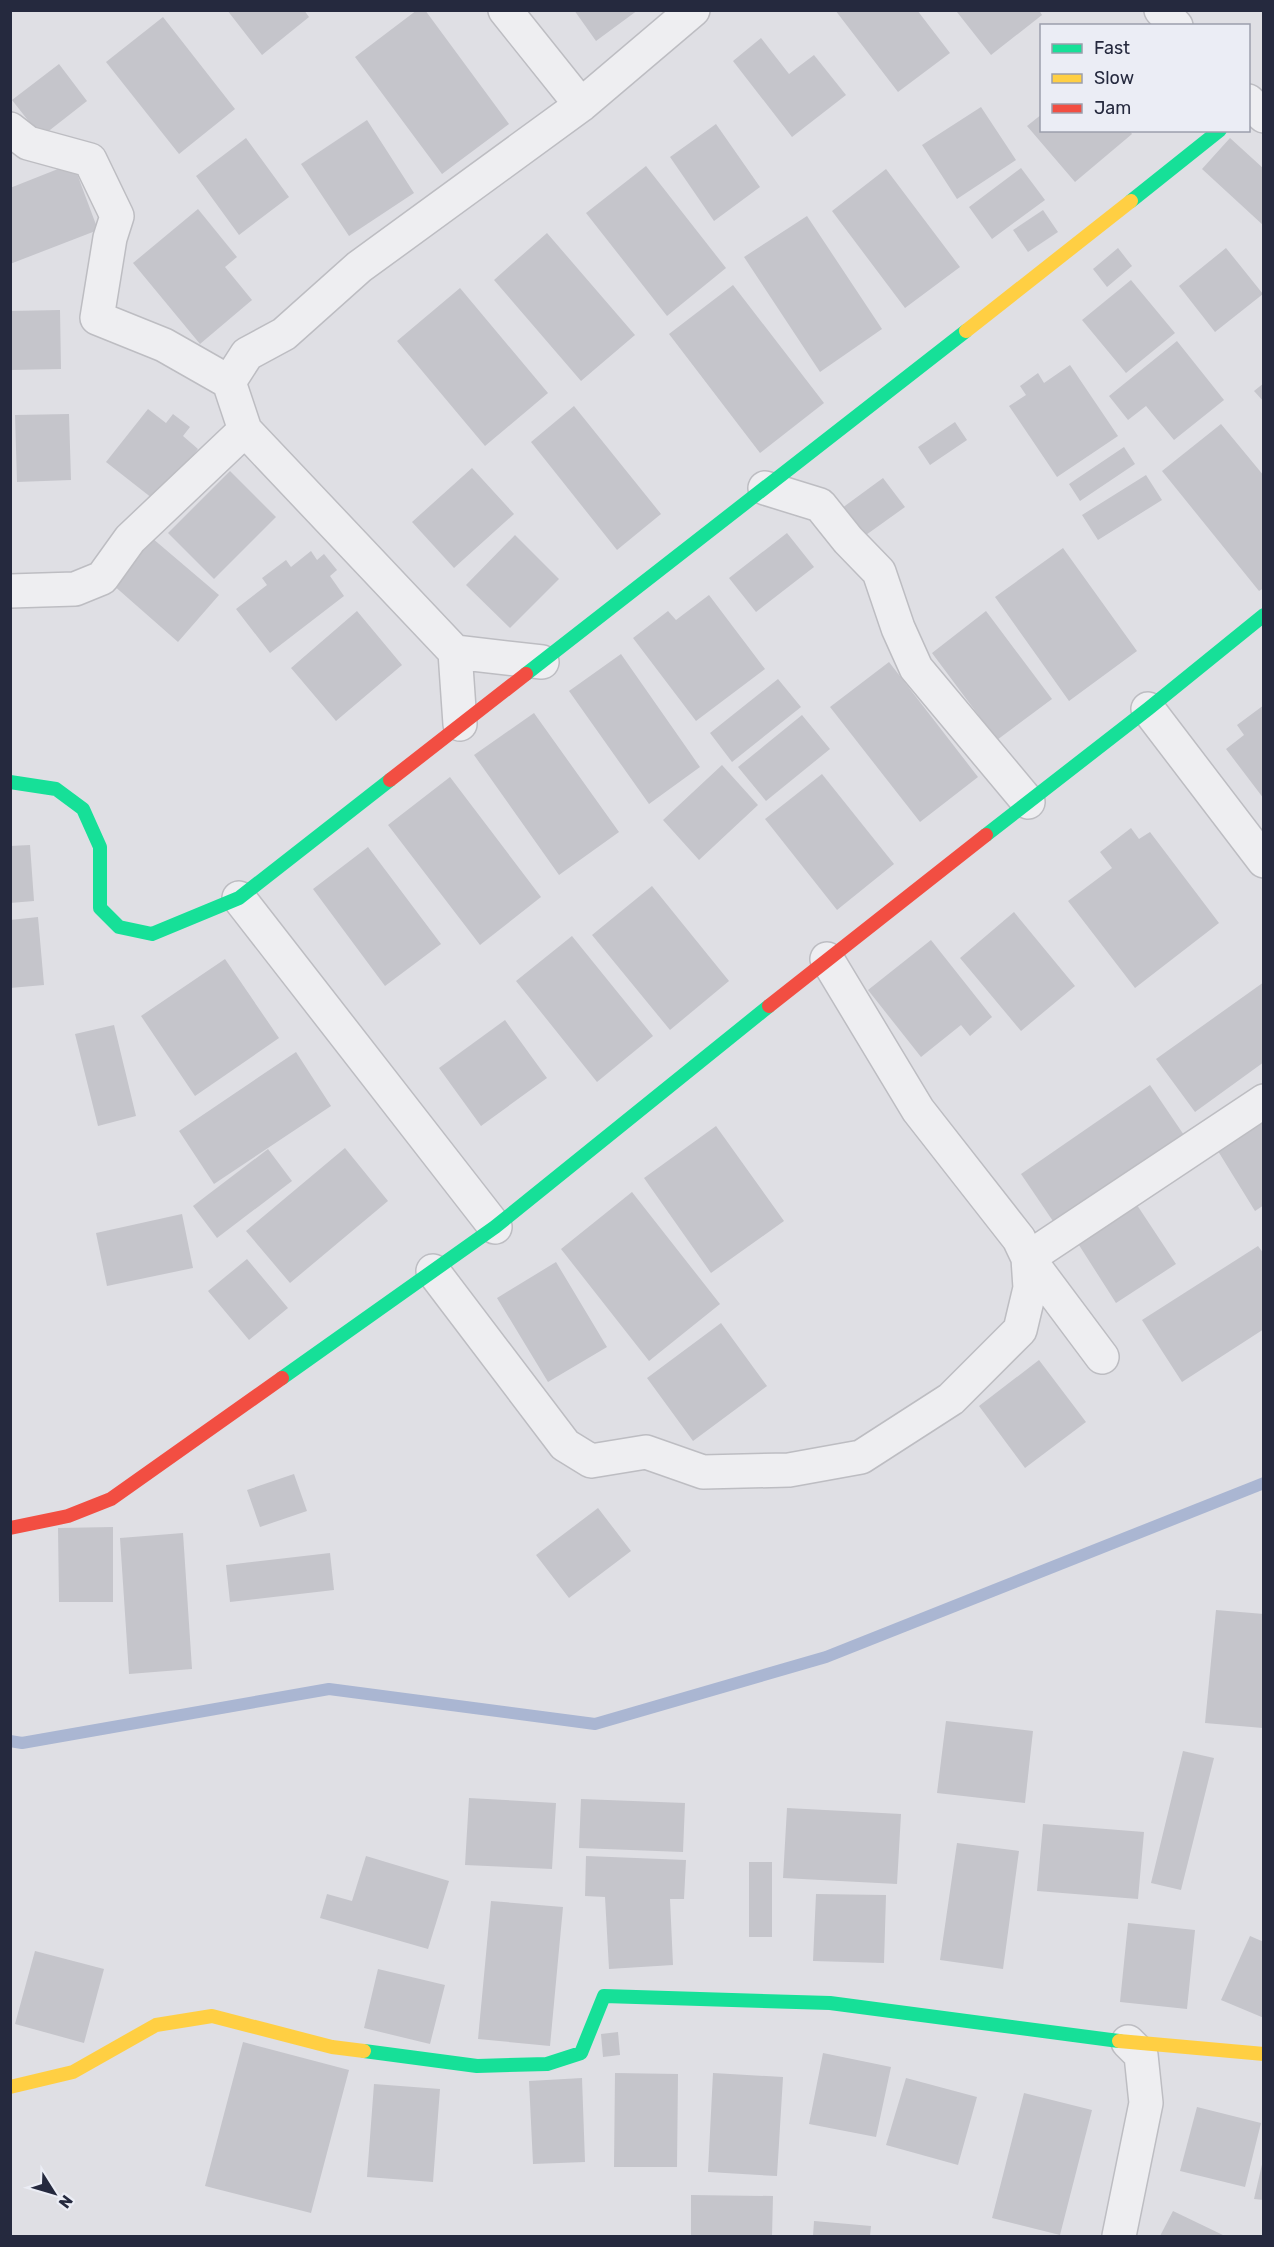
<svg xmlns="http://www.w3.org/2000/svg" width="1274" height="2247" font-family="Rubik,sans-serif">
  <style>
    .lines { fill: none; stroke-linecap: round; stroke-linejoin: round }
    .stream { stroke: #aab6d2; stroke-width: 12 }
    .building { fill: #c5c5cb }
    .street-casing { stroke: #bdbdc2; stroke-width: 36 }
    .street { stroke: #eeeef1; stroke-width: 33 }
    .fast { stroke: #16e098; stroke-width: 14 }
    .slow { stroke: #ffcf43; stroke-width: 14 }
    .jam { stroke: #f24e42; stroke-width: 14 }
  </style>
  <rect width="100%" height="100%" fill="#dfdfe4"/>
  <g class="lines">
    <path class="stream" d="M10 1741 22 1743 329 1689 595 1724 826 1657 1264 1483"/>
  </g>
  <path class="building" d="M227 10H304L309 17 262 55Z
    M417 10H425L509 124 442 174 355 57Z
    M574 10H638L596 41Z
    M835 10H917L950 53 898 92Z
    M958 10H1039L1042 15 991 55 957 12Z
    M163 17 235 109 179 154 106 62Z
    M761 38 789 74 814 55 846 95 792 137 733 61Z
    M59 64 87 101 41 137 12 100Z
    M981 107 1016 160 957 199 922 145Z
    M1042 114V130H1129L1132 134 1075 182 1027 126Z
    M367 120 414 193 349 236 301 164Z
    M716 124 760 187 714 221 670 157Z
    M246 138 289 197 239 235 196 176Z
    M1230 138 1264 169V226L1202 169Z
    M73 163 98 230 10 264V188Z
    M646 166 726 268 667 316 586 213Z
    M1021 168 1045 200 992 239 969 207Z
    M886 169 960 267 905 308 832 211Z
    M198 209 237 257 225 267 252 300 200 344 133 263Z
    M1043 210 1058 232 1028 252 1013 230Z
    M807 216 882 329 820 372 744 257Z
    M547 233 635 335 581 381 494 280Z
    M1118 248 1132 266 1107 287 1093 269Z
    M1226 248 1263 294 1215 332 1179 286Z
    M1131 280 1175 333 1126 373 1082 320Z
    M733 285 824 403 760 453 669 334Z
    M460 288 548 393 485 446 397 341Z
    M60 310 61 369 10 370V311Z
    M1177 341 1224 400 1174 440 1146 406 1128 420 1109 396Z
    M1070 365 1118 436 1057 477 1009 406 1026 395 1020 386 1038 373 1044 383Z
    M1264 383V402L1254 391Z
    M574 406 661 514 617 550 531 442Z
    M148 409 166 423 173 414 190 427 183 436 198 449 157 502 106 462Z
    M69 414 71 480 17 482 15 415Z
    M955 422 967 440 930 465 918 447Z
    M1221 424 1264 476V588L1259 591 1162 471Z
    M1124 447 1135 464 1080 501 1069 484Z
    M472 468 514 514 454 568 412 522Z
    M230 471 276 517 214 579 168 533Z
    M1146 475 1162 500 1098 540 1082 515Z
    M883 478 905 507 859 540 838 511Z
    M787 533 814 567 756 612 729 578Z
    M515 535 559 579 510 628 466 585Z
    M152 538 219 595 178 642 112 584Z
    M1063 548 1137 651 1069 701 995 597Z
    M311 551 317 560 324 554 337 570 330 576 344 596 270 653 236 609 267 585 262 578 286 560 291 567Z
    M709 595 765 669 696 721 633 638 668 611 676 620Z
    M357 611 402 665 336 721 291 668Z
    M986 611 1052 699 997 740 932 653Z
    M621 654 700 767 649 804 569 691Z
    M889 662 978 777 920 822 830 707Z
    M778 679 801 707 732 762 710 733Z
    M1264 705V799L1226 749 1244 735 1237 725Z
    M534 713 619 832 559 875 474 755Z
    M802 715 830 749 766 801 738 767Z
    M722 765 758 805 699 860 663 820Z
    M822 774 894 864 837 910 765 819Z
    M450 777 541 897 480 945 388 825Z
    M1131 828 1139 839 1150 832 1219 923 1135 988 1068 901 1112 868 1100 852Z
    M30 845 34 901 10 903V846Z
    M368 847 441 944 385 986 313 889Z
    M652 886 729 981 670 1030 592 935Z
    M1014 912 1075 986 1021 1031 960 958Z
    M38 917 44 985 10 988V920Z
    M572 936 653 1036 597 1082 516 981Z
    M931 940 992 1017 970 1036 961 1025 921 1057 868 990Z
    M225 959 279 1038 195 1096 141 1016Z
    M1264 982V1062L1195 1112 1156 1059Z
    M505 1020 547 1078 481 1126 439 1068Z
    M114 1025 136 1116 98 1126 75 1034Z
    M296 1052 331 1106 214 1184 179 1131Z
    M1150 1085 1188 1141 1059 1230 1021 1174Z
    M1264 1110V1205L1255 1211 1213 1143Z
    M716 1126 784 1221 711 1273 644 1178Z
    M345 1148 388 1201 290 1283 246 1231Z
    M268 1149 292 1181 217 1238 193 1206Z
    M632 1192 720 1304 649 1361 561 1249Z
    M1135 1202 1176 1264 1116 1303 1077 1242Z
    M182 1214 193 1268 107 1286 96 1233Z
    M1258 1246 1264 1254V1329L1182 1382 1142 1320Z
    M247 1259 288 1308 249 1340 208 1291Z
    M556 1262 607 1347 548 1382 497 1298Z
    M721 1323 767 1386 693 1441 647 1378Z
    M1039 1360 1086 1422 1025 1468 979 1406Z
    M294 1474 307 1511 260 1527 247 1490Z
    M598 1508 631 1551 569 1598 536 1555Z
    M113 1527V1602H59L58 1528Z
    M183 1533 192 1669 129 1674 120 1538Z
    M330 1553 334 1590 230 1602 226 1565Z
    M1216 1610 1264 1614 1263 1728 1205 1723Z
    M946 1721 1033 1731 1025 1803 937 1793Z
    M1183 1751 1214 1758 1181 1890 1151 1883Z
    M469 1798 556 1803 552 1869 465 1865Z
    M581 1799 685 1803 683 1852 579 1848Z
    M787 1808 901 1814 897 1884 783 1878Z
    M1043 1824 1144 1832 1138 1899 1037 1891Z
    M957 1843 1019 1851 1003 1969 940 1960Z
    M366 1856 449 1881 428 1949 320 1918 327 1894 352 1901Z
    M586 1856 686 1860 684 1899H670L673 1965 609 1969 605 1897 585 1896Z
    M749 1862H772V1937H749Z
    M816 1894 886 1895 884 1963 813 1961Z
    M491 1901 563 1907 550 2046 478 2039Z
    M1128 1923 1195 1930 1187 2009 1120 2002Z
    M1250 1936 1264 1942V2018L1221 2000Z
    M35 1951 104 1969 84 2043 15 2024Z
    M378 1969 445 1985 430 2044 364 2028Z
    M618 2032 620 2055 603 2057 601 2034Z
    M243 2042 349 2070 311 2213 205 2186Z
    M823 2053 891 2067 876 2137 809 2124Z
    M615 2073 678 2074 677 2167H614Z
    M713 2073 783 2077 777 2176 708 2172Z
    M582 2078 585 2162 533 2164 529 2081Z
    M906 2078 977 2097 958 2165 886 2145Z
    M374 2084 440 2089 433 2182 367 2177Z
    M1024 2093 1092 2110 1060 2235 992 2218Z
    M1197 2107 1261 2123 1245 2187 1180 2171Z
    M1263 2160H1264V2200L1254 2199Z
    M691 2195 773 2196 772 2236H691Z
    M1173 2211 1225 2236H1160Z
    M814 2221 871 2226 870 2236H813Z"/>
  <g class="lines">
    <g class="street-casing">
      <path id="street" d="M505 10 581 105
        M1161 10 1176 26
        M1248 101 1264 116
        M10 129 28 143 90 160 117 216 110 238 97 318 164 345 229 382 245 430 455 652 460 724
        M229 382 247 354 284 334 359 267 581 105 693 10
        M765 488 820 505 848 540 879 572 898 628 916 668 1028 802
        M10 591 75 589 102 578 130 539 245 430
        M455 652 542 662
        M1148 709 1264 861
        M239 898 495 1227
        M827 959 918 1110 1019 1239 1028 1258 1102 1357
        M1028 1258 1264 1101
        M433 1271 565 1445 591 1461 646 1452 703 1472 789 1470 861 1457 951 1399 1020 1330 1030 1288 1028 1258
        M1119 2236 1146 2103 1141 2055 1128 2042"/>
    </g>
    <use href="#street" class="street"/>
    <path class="fast" d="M1131 201 1220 130
      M526 674 966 331
      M10 782 56 789 83 809 100 847V908L119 927 152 934 239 898 390 780
      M986 835 1148 709 1264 615
      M282 1378 495 1227 769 1006
      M364 2051 477 2066 547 2064 581 2053 604 1996 830 2003 1119 2041"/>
    <path class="slow" d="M966 331 1131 201
      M1119 2041 1264 2054
      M10 2087 73 2072 156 2025 212 2016 332 2047 364 2051"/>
    <path class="jam" d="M390 780 526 674
      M769 1006 986 835
      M10 1528 68 1516 111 1499 282 1378"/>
  </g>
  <rect width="1274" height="2247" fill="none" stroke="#25293e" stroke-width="24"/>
  <rect x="1040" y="24" width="210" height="108" fill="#ebedf5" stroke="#9c9fac" stroke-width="1.5"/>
  <rect x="1052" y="44" width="30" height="9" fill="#16e098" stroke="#9c9fac" stroke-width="1.5"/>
  <text x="1094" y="54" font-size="18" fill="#25293e">Fast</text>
  <rect x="1052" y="74" width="30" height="9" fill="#ffcf43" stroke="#9c9fac" stroke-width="1.5"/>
  <text x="1094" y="84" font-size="18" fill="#25293e">Slow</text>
  <rect x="1052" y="104" width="30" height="9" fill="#f24e42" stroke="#9c9fac" stroke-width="1.5"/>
  <text x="1094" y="114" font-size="18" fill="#25293e">Jam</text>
  <g transform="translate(54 2193) rotate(127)" stroke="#ebedf5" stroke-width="4.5" paint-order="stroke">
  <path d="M0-4.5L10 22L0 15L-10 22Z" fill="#25293e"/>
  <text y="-9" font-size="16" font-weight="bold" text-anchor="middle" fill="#25293e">N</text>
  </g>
</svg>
